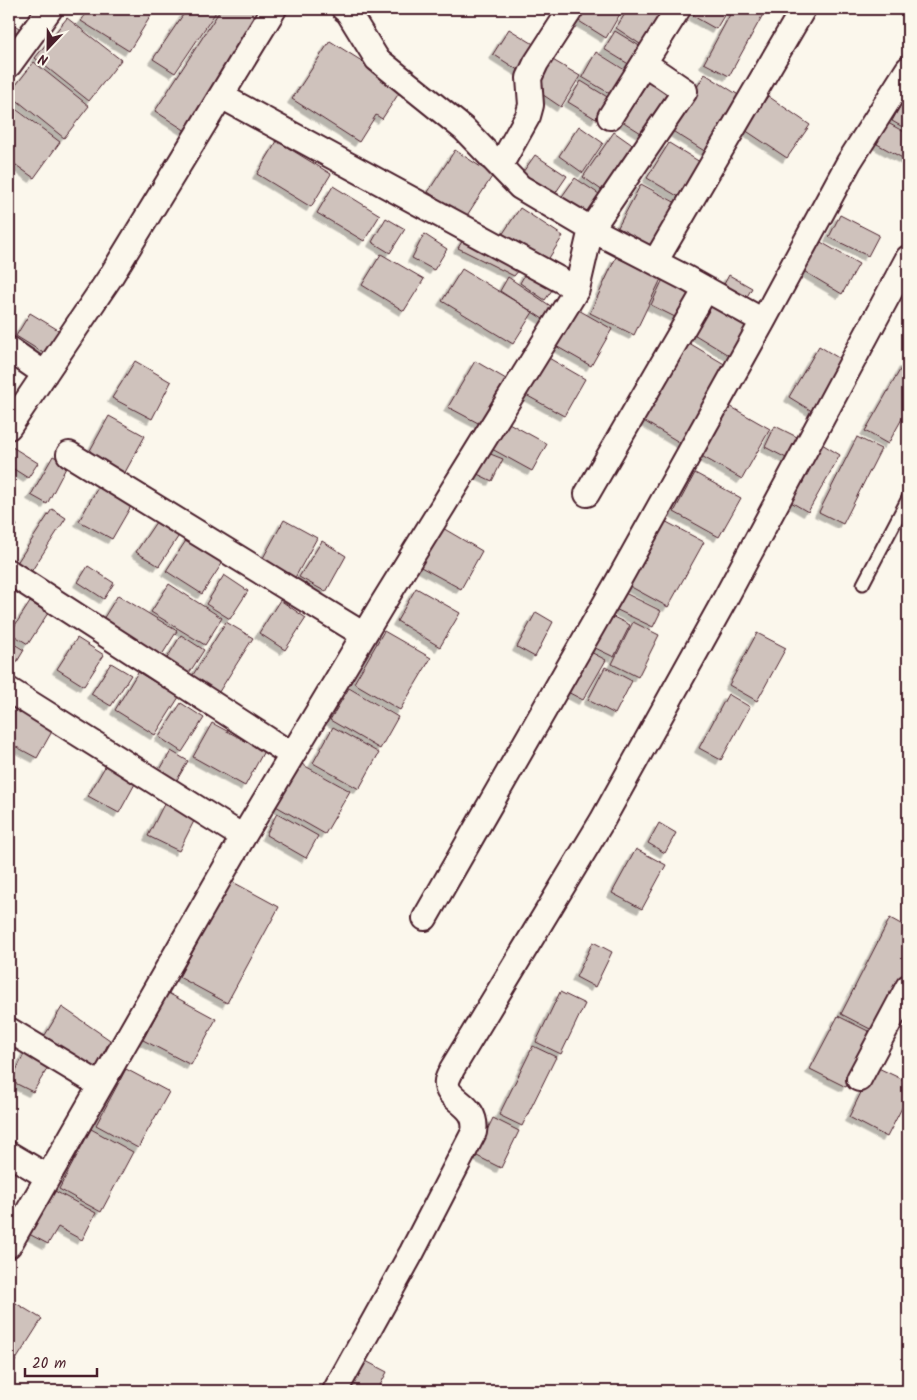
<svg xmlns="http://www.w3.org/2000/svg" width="917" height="1400" font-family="Kalam,sans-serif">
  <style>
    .building { fill: #cfc2bc; stroke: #4a1f2b; filter: url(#shadow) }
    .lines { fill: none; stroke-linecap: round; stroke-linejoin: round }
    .lane-casing { stroke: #4a1f2b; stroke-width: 15 }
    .street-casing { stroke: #4a1f2b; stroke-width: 28 }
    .lane { stroke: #fbf7ec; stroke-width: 11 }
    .street { stroke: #fbf7ec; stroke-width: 24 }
  </style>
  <defs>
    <filter id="shadow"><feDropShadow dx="-4.5" dy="4.5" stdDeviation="0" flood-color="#0004"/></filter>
  </defs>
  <rect width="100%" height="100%" fill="#fbf7ec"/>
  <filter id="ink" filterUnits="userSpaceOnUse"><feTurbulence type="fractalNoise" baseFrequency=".02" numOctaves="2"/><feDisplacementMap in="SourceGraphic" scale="10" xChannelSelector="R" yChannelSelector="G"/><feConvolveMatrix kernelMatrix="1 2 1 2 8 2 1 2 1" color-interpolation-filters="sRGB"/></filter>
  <g filter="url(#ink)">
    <path class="building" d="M89 9H155L129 51 81 21Z
      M187 9H218L175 73 153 59Z
      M221 9H265L189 133 155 111Z
      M580 9H612L620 14 606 38 574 18Z
      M628 9H648L667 21 649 50 616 28Z
      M697 9H728L716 29 693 16Z
      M733 9H766L729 76 704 63Z
      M67 18 121 60 89 101 35 58Z
      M9 21 26 33 9 58Z
      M509 29 540 48 524 74 493 54Z
      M615 31 646 50 635 68 604 49Z
      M330 41 403 87 382 119 376 115 359 142 292 99Z
      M596 52 628 72 614 96 582 77Z
      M551 59 580 76 561 107 533 88Z
      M34 62 89 106 64 138 9 94Z
      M705 74 748 101 714 157 671 130Z
      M581 81 609 98 596 119 568 102Z
      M649 81 675 99 649 138 622 121Z
      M768 96 810 125 787 158 745 130Z
      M902 103 908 107V130L892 121Z
      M9 104 60 142 34 178 9 160Z
      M888 123 908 134V161L877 144Z
      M579 126 603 143 583 173 559 156Z
      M614 132 641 151 610 196 583 177Z
      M277 141 331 174 311 207 257 174Z
      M669 143 700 162 679 197 647 178Z
      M455 150 493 175 466 217 428 192Z
      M535 155 567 176 550 201 518 179Z
      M575 178 602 196 585 220 558 202Z
      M641 184 678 204 653 251 616 231Z
      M333 186 380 215 364 241 317 213Z
      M520 208 563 236 544 266 500 238Z
      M840 215 879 235 868 256 829 237Z
      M386 218 405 229 390 253 372 242Z
      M468 232 525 263 514 276 458 248Z
      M424 234 447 249 434 270 412 258Z
      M819 241 859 264 842 294 802 270Z
      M381 254 424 279 404 311 362 285Z
      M616 257 661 279 634 335 590 313Z
      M530 266 557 283 545 300 520 283Z
      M462 269 533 312 513 344 442 301Z
      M729 275 752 288 745 300 722 288Z
      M508 277 555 309 546 321 500 291Z
      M663 279 690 292 677 318 651 305Z
      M712 301 750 324 730 356 692 333Z
      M575 308 612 329 591 366 554 345Z
      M30 313 60 331 45 354 16 336Z
      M689 343 731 368 684 445 642 420Z
      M819 346 845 362 815 413 789 397Z
      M547 357 585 379 564 416 526 395Z
      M135 361 171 382 152 419 112 398Z
      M475 361 506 379 480 424 448 407Z
      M904 363 908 365V408L888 444 865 431Z
      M726 404 770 429 742 479 698 454Z
      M109 416 145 436 123 476 87 456Z
      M507 422 547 444 532 471 492 449Z
      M775 426 801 439 790 460 765 447Z
      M857 437 881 449 843 524 819 512Z
      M817 441 840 455 808 512 784 498Z
      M9 445 38 463 28 478 9 466Z
      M483 451 503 459 492 481 469 470Z
      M53 456 68 464 47 504 31 495Z
      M695 473 741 498 719 537 674 512Z
      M101 482 134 501 112 539 79 521Z
      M52 509 66 518 27 578 13 569Z
      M659 518 704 542 668 607 624 583Z
      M9 519 17 525 9 538Z
      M158 519 180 534 159 566 136 552Z
      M284 520 317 538 291 585 258 567Z
      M441 527 482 551 461 589 419 566Z
      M189 536 225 559 202 594 166 571Z
      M322 541 346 556 326 592 299 577Z
      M88 566 114 583 104 599 78 582Z
      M224 575 248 591 230 619 206 604Z
      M169 584 222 618 205 645 151 612Z
      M416 588 460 613 440 647 397 621Z
      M617 589 661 611 653 627 609 606Z
      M118 595 177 631 158 661 100 624Z
      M280 600 306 618 285 650 259 633Z
      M30 602 48 613 28 644 10 633Z
      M536 612 553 622 535 657 517 647Z
      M603 612 630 625 614 657 587 644Z
      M226 622 253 638 217 695 191 678Z
      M633 622 659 635 638 677 612 664Z
      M384 631 431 658 400 710 354 683Z
      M757 633 786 648 757 701 729 685Z
      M181 635 204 650 182 684 160 670Z
      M77 638 104 655 84 686 57 669Z
      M9 641 24 650 9 675Z
      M585 649 606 660 583 700 562 689Z
      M111 663 131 675 111 706 91 694Z
      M605 667 632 681 615 714 588 700Z
      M138 672 179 697 155 735 115 710Z
      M349 688 398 717 380 749 330 720Z
      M728 694 750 707 721 760 699 748Z
      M9 703 55 726 37 758 9 743Z
      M181 703 204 718 182 752 159 737Z
      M212 723 264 751 245 786 193 757Z
      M333 727 379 753 359 789 313 763Z
      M171 751 188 761 171 790 154 780Z
      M298 762 350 791 325 834 274 805Z
      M106 765 136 782 119 813 88 796Z
      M164 804 195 819 179 851 148 836Z
      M277 813 318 836 306 858 266 835Z
      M659 823 676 833 665 853 648 843Z
      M636 849 666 865 642 909 612 893Z
      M231 881 279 907 227 1003 179 977Z
      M890 918 908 928V970L876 1032 841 1014Z
      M593 942 612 952 595 987 576 977Z
      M560 992 585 1004 561 1054 536 1042Z
      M168 993 216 1019 191 1065 143 1040Z
      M62 1007 110 1040 95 1070 42 1040Z
      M838 1016 874 1034 846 1087 810 1069Z
      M533 1046 556 1057 522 1126 499 1115Z
      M27 1048 52 1061 33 1092 11 1081Z
      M874 1066 908 1082V1096L887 1137 849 1117Z
      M126 1069 169 1092 138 1148 96 1125Z
      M493 1118 519 1131 501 1168 475 1155Z
      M91 1129 133 1152 101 1212 59 1189Z
      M53 1190 96 1213 82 1240 58 1227 48 1244 29 1234Z
      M9 1299 42 1319 9 1371Z
      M362 1359 387 1372 377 1391H345Z"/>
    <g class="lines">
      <g class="lane-casing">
        <path id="lane" d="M863 584 908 498"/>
      </g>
      <g class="street-casing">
        <path id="street" d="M344 9 348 12 377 59 464 129 520 187 591 229 686 278 763 321
          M9 65 50 9
          M221 96 577 289
          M610 117 678 9
          M500 166 528 116 531 105 529 78 536 63 571 9
          M655 262 803 9
          M9 349 45 374
          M9 427 111 276 274 9
          M69 454 364 635
          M587 494 706 289
          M9 572 292 755
          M9 690 243 837
          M425 918 617 583 763 321 849 162 908 69
          M9 1030 100 1085
          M859 1079 908 987
          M9 1154 48 1177
          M9 1245 243 837 383 603 577 289 591 229 685 91 644 63
          M335 1391 412 1252 474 1132C479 1102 444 1102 447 1081 448 1077 451 1072 452 1069L602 821 724 601 908 258"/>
      </g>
      <use href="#lane" class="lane"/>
      <use href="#street" class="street"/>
    </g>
  </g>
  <rect width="917" height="1400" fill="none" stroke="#fbf7ec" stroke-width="30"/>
  <rect x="15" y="15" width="887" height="1370" fill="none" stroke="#4a1f2b" stroke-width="2" filter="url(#ink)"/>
  <g transform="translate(48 48) rotate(202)" stroke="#fbf7ec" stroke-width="4" paint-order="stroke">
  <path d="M0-4L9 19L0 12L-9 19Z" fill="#4a1f2b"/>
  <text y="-8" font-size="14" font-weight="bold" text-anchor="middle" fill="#4a1f2b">N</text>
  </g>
  <path d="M25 1368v8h72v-8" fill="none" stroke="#4a1f2b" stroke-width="2.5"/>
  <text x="32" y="1368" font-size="15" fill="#4a1f2b" stroke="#fbf7ec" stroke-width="4" paint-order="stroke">20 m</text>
</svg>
